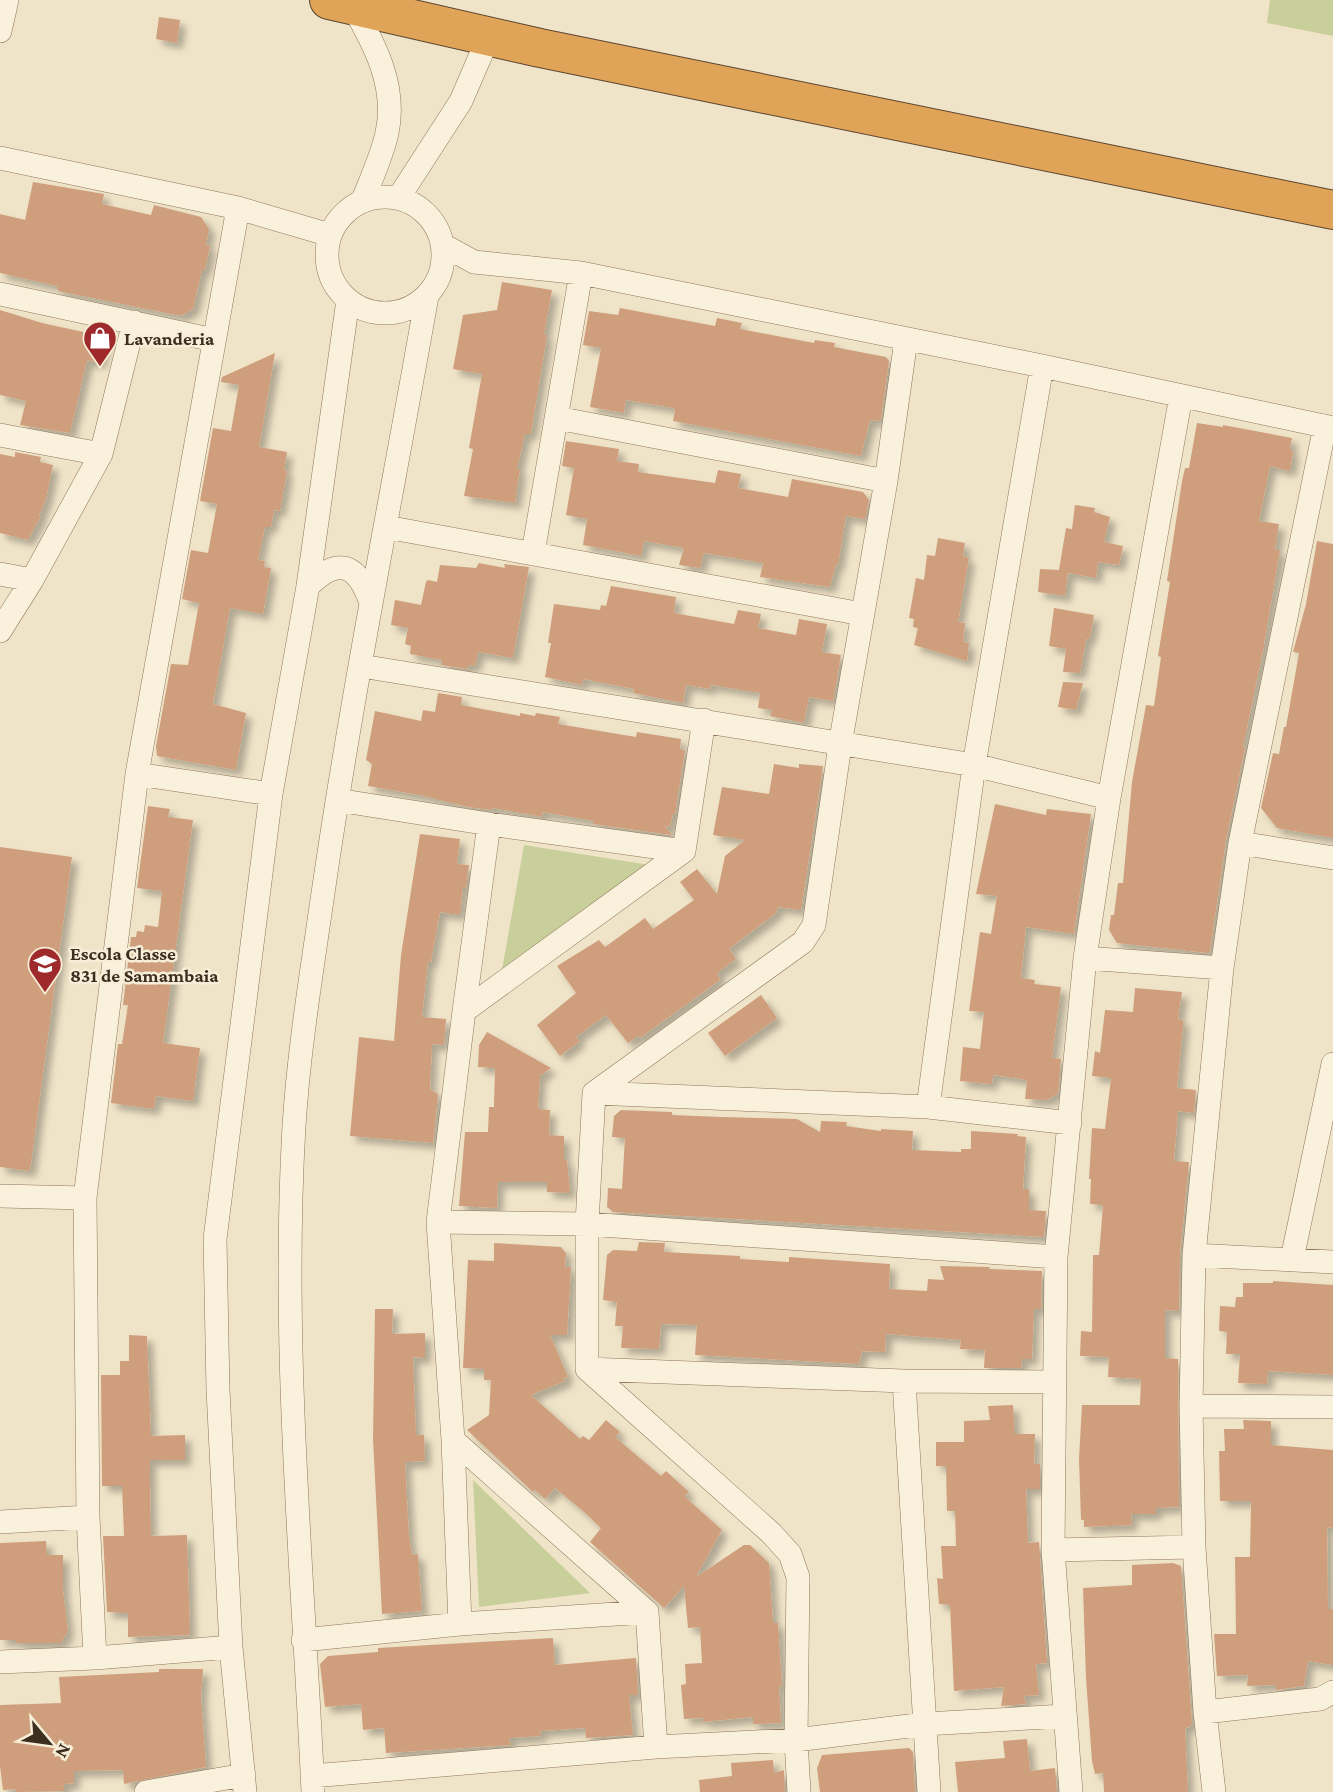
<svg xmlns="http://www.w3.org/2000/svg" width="1333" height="1792" font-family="'Crimson Pro',serif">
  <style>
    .green { fill: #c9cf9b }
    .building { fill: #cf9f7d; filter: url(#shadow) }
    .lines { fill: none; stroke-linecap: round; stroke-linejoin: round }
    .street-casing { stroke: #8d765c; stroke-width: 24 }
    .highway-casing { stroke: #5b4430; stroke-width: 40 }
    .street { stroke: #faf1dc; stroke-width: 23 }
    .highway { stroke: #e0a458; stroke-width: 38 }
    .labels { text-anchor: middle; stroke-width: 5; stroke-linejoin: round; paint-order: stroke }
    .poi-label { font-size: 19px; font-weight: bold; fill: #3d2e20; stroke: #f7eed8; text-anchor: start }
  </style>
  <defs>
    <filter id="shadow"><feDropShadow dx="6" dy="6" stdDeviation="3.5" flood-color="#0004"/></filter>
  </defs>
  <rect width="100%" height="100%" fill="#f0e4c8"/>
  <path class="green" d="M1270 0H1333V36L1267 23Z
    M524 845 656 866 502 970Z
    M473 1480 590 1593 479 1607Z"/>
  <path class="building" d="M159 17 180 20 177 43 156 39Z
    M33 182 104 194 102 204 151 215 154 205 201 217 209 229 206 245 210 246 205 270H202L193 309 181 316 58 291 57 286 0 273V214L25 220Z
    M502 282 552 290 544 335H547L531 434H525L517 469H520L515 503 464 496 473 449 469 448 482 374 453 369 463 315 497 310Z
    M620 308 715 326 717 318 742 323 740 329 814 343 815 340 835 343 834 347 886 357 889 361 881 419 878 421 870 420 861 456 673 421 675 410 673 408 626 400 624 413 590 407 601 348 583 345 589 311 618 315Z
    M0 310 42 323 88 333 89 331 99 333 105 340 100 363 87 360 70 433 20 425 26 401 0 395Z
    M275 353 259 447 287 452 284 470 287 471 280 511 274 510 271 527H265L258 560 265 561 264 567 271 568 263 614 230 608 213 704 246 713 236 770 157 756 156 746 171 664 188 665 199 603 182 599 191 550 208 553 217 504 200 501 213 428 231 431 239 385 221 382 222 377Z
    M1197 423 1223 427V425L1292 438 1290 448 1293 452 1290 471 1270 466 1259 521 1279 524 1275 550H1280L1263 651 1243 747 1245 748 1226 840 1210 951 1208 953 1117 943 1109 930 1111 915H1114L1118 883H1123L1132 782 1146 705 1154 706 1161 657 1158 656 1170 582 1167 581 1182 481 1185 468H1189Z
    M566 441 619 449 617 461 639 464 638 472 715 483 718 470 741 474 738 488 788 497 792 479 863 492 869 500 865 519 846 516 838 565 836 564 830 587 760 577 763 563 704 553 700 568 679 565 684 548 644 541 641 556 583 545 587 519 566 515 574 468 562 466Z
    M15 452 41 457 40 462 53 465 46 499 39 516H41L28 540 0 533V454L15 457Z
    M1075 505 1095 508 1094 512 1110 517 1104 542 1123 546 1119 565 1098 562 1096 578 1068 573 1065 596 1038 592 1040 569 1059 570 1066 528 1072 529Z
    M938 538 965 543 963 556 969 558 958 622 965 623 963 642 969 643 967 661 914 645 918 628 913 627 914 619 909 618 916 578 924 580 927 555 935 556Z
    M1317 541 1333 544V838L1277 828 1261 808 1273 753 1279 754 1284 727H1286L1299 653 1293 652 1306 604Z
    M479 563 505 568 504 564 529 567 513 658 478 652 475 666 468 665 467 669 441 665 442 660 410 654 411 646 405 644 408 628 391 625 395 600 421 605 426 582 428 580 437 582 440 565 476 568Z
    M611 586 676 597 674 613 734 624 738 610 761 614 758 628 796 635 799 619 827 624 822 652 841 655 833 701 809 697 804 723 770 716 772 710 758 708 760 693 711 685 710 689 686 685 683 703 633 693 634 689 583 679 582 685 545 677 551 643H548L554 604 600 610 601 605 606 606Z
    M1054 608 1094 615 1090 637 1086 640 1080 673 1063 672 1066 649 1049 646Z
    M1063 682 1083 683 1076 710 1058 707Z
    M438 693 462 697 461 705 520 716V713L535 716 536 713 560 717 558 724 636 737 637 732 681 739 680 749 685 750 675 814H673L670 827 665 826 672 835 593 824 594 821 542 812 543 817 493 808 492 810 468 807 419 795 368 786 372 764 366 760 375 711 421 721 423 710 435 712Z
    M774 764 799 768V764L823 766 801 910 778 907 776 913 729 949 736 959 717 973 720 980 640 1038 638 1036 628 1043 606 1015 576 1037 580 1041 560 1056 537 1025 576 993 557 966 599 940 605 947 645 918 653 929 694 900 680 882 697 869 717 894 725 856 745 840 713 835 722 787 769 794Z
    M995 804 1046 815 1047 809 1091 814 1074 934 1026 927 1021 978 1035 980 1034 984 1061 987 1052 1058 1061 1059 1058 1093 1048 1100 1025 1099 1027 1080 993 1075 992 1084 960 1081 963 1047 980 1049 984 1012 969 1011 980 932 991 934 997 896 976 894Z
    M148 806 170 809 168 817 193 820 163 1043 200 1048 193 1101 156 1096 154 1109 111 1103 118 1044H122L128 1005H123L131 937H136L137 931 144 932 145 925 158 927 162 891 137 888Z
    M420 834 460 839 457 864 469 865 466 888 463 887 460 915 440 912 431 962 428 961 422 1017 446 1019 444 1045 432 1044 430 1089 438 1094 433 1143 350 1136 359 1037 394 1041 401 955Z
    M0 847 72 857 30 1171 0 1167Z
    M1135 988 1182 992 1178 1019 1183 1020V1026L1177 1088 1196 1090 1194 1113 1178 1111 1174 1161 1189 1162 1180 1254 1179 1311 1165 1310V1358L1178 1359 1179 1507 1156 1508V1514H1131L1132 1525 1084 1527V1520H1081L1079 1459 1082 1405H1140L1141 1379 1108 1377 1109 1357 1080 1356 1081 1331 1092 1332 1093 1255H1099L1103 1205 1090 1204 1091 1179H1089L1092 1128 1105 1129 1111 1078 1092 1076 1095 1051 1100 1053 1105 1010 1133 1012Z
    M761 995 777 1018 725 1056 708 1033Z
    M487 1032 551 1068 540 1076 538 1109 550 1110 549 1135 564 1136V1160H567L570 1193 547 1192V1182H498L497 1208 459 1206 465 1132H488L489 1107H494L495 1068 478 1067 479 1045Z
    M621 1110 672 1112V1115L721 1117 797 1119 820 1132 821 1121 847 1122 846 1126 881 1131V1129L913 1131 912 1150 961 1152V1149H971V1131L1018 1134 1017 1136 1026 1137 1023 1189H1029V1210L1046 1211 1044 1237 613 1212 607 1207 608 1188 622 1189 625 1138 612 1137 614 1116Z
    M639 1242 665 1243 664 1252 740 1256V1259L789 1262V1257L890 1264 889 1289 927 1291 928 1279 944 1280 940 1266 990 1267 989 1269 1042 1271 1041 1309H1034L1032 1359H1022L1021 1368H984L985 1350 960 1349 961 1340 886 1334 885 1352 862 1351 859 1364 695 1355 697 1325 661 1324 659 1349 621 1348 623 1326H615L617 1302 603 1300 607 1255 613 1250 637 1251Z
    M494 1243 561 1247 566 1253 565 1267H571L567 1335H550L568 1377 564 1378 565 1381 531 1395 580 1439 583 1436 589 1440 606 1420 620 1432 615 1437 661 1476 666 1471 689 1492 684 1496 722 1530 696 1577 744 1545H750L769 1563 773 1623H778L782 1687 779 1686 781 1723 753 1724V1717L703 1722V1718L684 1719 681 1685 686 1684 685 1664 702 1663 700 1627 688 1628 684 1586 664 1608 590 1542 601 1528 583 1511 555 1488 545 1499 535 1490 533 1492 467 1430 489 1415 491 1380H484V1369L463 1368 468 1260 494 1261Z
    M1273 1281 1333 1285V1375L1268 1371 1267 1384 1238 1383 1240 1354H1226L1227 1332 1219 1331 1220 1306 1235 1307 1236 1297H1243V1283H1273Z
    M375 1309H393L392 1334 425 1333V1358L413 1357 416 1435H424L425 1461 405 1462 409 1537 412 1555 418 1554 422 1611 382 1614 373 1439Z
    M129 1335 147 1336 151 1436 185 1435V1460H150V1486L151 1536 187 1535 190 1635 128 1637V1613L107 1612 103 1536H124L122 1486H102L101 1375H120V1361H129Z
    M1013 1405 1015 1434H1035L1034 1464H1040V1489H1026L1028 1543 1039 1542 1047 1663 1036 1664 1039 1695 1024 1696 1026 1704 1001 1706 1004 1687 954 1691 950 1605 939 1604 937 1578 943 1579 941 1546H956L955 1511H947L946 1466H936V1442H964V1421L990 1420 988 1406Z
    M1243 1420 1271 1421V1445L1333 1450V1528L1327 1527 1328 1609H1333V1665L1308 1661 1304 1686 1276 1690V1685L1247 1686 1248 1675 1217 1676 1214 1634H1236L1235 1557H1250L1251 1501H1220L1219 1451H1225L1224 1429H1244Z
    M46 1541 47 1555H63V1591L68 1631 61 1643H16V1640H0V1543Z
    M1173 1563 1181 1566 1192 1723 1190 1727 1185 1728 1188 1792H1104L1103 1773 1095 1774 1092 1761 1086 1678 1083 1588 1132 1585V1565Z
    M553 1638 555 1665 636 1658 638 1695H629L633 1735 586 1738 585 1728 540 1731 541 1736 509 1738 511 1745 386 1753 384 1728 363 1730 361 1704 325 1707 320 1664 328 1656 378 1652V1648Z
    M159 1669H203L201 1697 206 1767 124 1784 123 1770 74 1771V1783L64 1784V1791L16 1792V1789L3 1790 0 1766V1705L61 1703 59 1677 159 1672Z
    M1027 1739 1030 1771 1055 1768 1057 1792H958L955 1762 1005 1758 1003 1741Z
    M909 1748 913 1752 915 1792H820L817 1768 822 1755Z
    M773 1760 774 1773 784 1770 785 1792H700L699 1780 732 1776 731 1763Z"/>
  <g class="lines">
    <g class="street-casing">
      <path id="street" d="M352 5C375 45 397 86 387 133 382 156 371 179 363 200
        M0 31 7 0
        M0 158 238 208 330 235
        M327 255a58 58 0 1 1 116 0a58 58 0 1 1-116 0Z
        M399 197 461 101 489 36
        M443 245 474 262 581 273 1042 366 1333 428
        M0 294 214 340
        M557 418 886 481
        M0 435 101 454
        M386 527 862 614
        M533 553 581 273
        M0 574 32 580
        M308 586C338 557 356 563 370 600
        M0 631 32 580 101 454 134 322
        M361 666 974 765 1109 798
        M137 774 271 794
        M337 800 489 824 684 851
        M1240 843 1333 858
        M1085 958 1222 968
        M464 1011 489 824
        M594 1093 928 1107 1070 1123
        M928 1107 974 765 1042 366
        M0 1196 85 1198
        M438 1222 587 1224 1056 1257
        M1194 1255 1333 1262
        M1292 1259 1333 1064
        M587 1369 904 1381 1055 1382
        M904 1381 929 1792
        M1191 1406 1333 1407
        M453 1440 460 1624
        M0 1522 88 1517
        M1053 1550 1194 1547
        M303 1640 460 1624 647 1612
        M95 1658 88 1517 85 1198 137 774 238 208
        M0 1662 95 1658 231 1647
        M1205 1712 1320 1699 1333 1692
        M656 1747 647 1612 453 1440 438 1222 464 1011 684 851 704 720
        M312 1776 656 1747 796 1740 925 1724 1064 1716
        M146 1792 244 1775
        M245 1792 231 1647 218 1390 215 1239 271 794 308 586 348 300
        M313 1792C303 1571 281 1348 294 1126 299 1048 312 970 323 893 352 693 392 495 427 296
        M799 1792 796 1740 798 1577 790 1554 771 1533 587 1369V1224L594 1093 803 942 814 925 840 745 886 481 906 340
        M1071 1792 1053 1550 1056 1257 1085 958 1109 798 1181 396
        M1214 1792 1205 1712 1194 1547 1191 1406 1194 1255 1222 968 1240 843 1325 426"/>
    </g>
    <g class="highway-casing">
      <path id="highway" d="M329 0 540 48 1333 210"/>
    </g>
    <use href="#street" class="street"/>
    <use href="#highway" class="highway"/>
  </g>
  <defs>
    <g id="shop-pin" transform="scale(1.75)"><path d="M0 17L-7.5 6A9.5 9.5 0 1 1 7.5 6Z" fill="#9e2a2b" stroke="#f7eed8"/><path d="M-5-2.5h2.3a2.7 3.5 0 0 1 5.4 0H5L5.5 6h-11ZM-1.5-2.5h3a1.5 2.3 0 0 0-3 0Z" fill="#fff"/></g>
    <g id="school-pin" transform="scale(1.75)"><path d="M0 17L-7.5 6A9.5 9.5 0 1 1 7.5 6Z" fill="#9e2a2b" stroke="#f7eed8"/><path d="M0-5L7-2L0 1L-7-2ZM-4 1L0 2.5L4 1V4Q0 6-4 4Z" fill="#fff"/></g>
  </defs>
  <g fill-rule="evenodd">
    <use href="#shop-pin" x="100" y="338"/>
    <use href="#school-pin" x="45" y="964"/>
  </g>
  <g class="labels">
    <g class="poi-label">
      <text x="124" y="345">Lavanderia</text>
      <text x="70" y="960">Escola Classe<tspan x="70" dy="22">831 de Samambaia</tspan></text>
    </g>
  </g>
  <g transform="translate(49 1743) rotate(119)" stroke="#f7eed8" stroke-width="5" paint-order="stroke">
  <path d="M0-5L12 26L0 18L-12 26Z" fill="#3d2e20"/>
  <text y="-10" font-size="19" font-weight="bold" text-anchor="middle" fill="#3d2e20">N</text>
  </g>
</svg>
